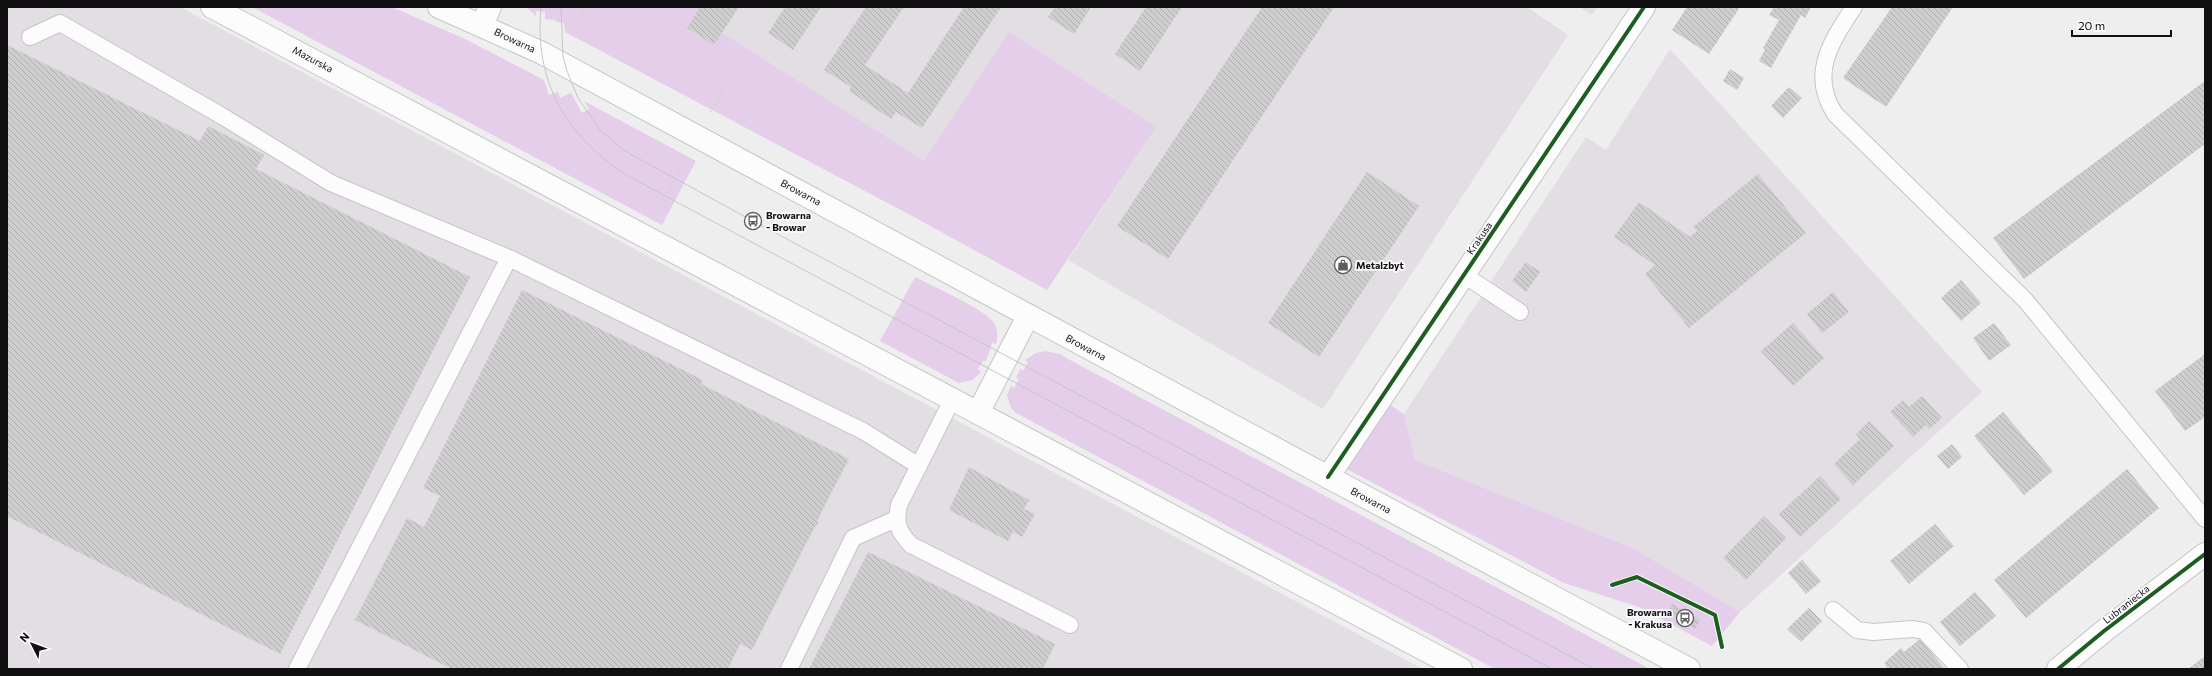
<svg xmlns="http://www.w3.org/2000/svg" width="2212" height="676" font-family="Commissioner,sans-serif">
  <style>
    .built { fill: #e2dee3 }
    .grass { fill: #e4ceea }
    .building { fill: url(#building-back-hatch) }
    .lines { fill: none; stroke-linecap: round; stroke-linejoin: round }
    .lane-casing { stroke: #c5c5c5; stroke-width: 18 }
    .street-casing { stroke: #c5c5c5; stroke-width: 24 }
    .secondary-casing { stroke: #c5c5c5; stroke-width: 24 }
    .path { stroke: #cecece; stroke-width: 2.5; stroke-dasharray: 1 3; stroke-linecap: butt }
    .lane { stroke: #fcfcfc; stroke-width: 16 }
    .street { stroke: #fcfcfc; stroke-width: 22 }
    .secondary { stroke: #fcfcfc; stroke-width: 22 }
    .tram { stroke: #c7c6c7; stroke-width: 1 }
    .cycleway-casing { stroke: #fcfafd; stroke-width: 6 }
    .cycleway { stroke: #1b5e20; stroke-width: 4 }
    .labels { text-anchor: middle; stroke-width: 3.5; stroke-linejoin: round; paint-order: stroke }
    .street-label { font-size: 10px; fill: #101011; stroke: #fcfafd }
    .poi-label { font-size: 10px; font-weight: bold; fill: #101011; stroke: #fcfafd; text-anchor: start }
  </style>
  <defs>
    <pattern id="building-back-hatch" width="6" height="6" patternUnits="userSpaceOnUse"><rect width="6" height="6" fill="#cecece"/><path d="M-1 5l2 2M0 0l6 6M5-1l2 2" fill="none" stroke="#b0b0b0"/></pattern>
  </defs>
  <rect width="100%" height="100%" fill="#eee"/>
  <path class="built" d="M7 7H180L1423 669H7Z
    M692 7H1527L1568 35 1323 409 1068 260 1148 139 936 178 677 31Z
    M1579 7H1598L1592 15Z
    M1670 49 1982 392 1740 612 1633 548 1415 460 1404 414 1586 137 1606 150Z"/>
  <path class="grass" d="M252 7H392L465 39 544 80 549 95 558 92 560 98 571 93 582 113 589 109 584 101 696 161 662 225Z
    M526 7H700L687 29 714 45 722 33 924 161 1009 32 1156 127 1047 290 914 217 565 32 564 23 556 22 555 20 545 19V12L536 11V16Z
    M915 277C932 286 985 309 994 323 998 330 998 337 996 344L992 343 986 361H983L978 369 981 372 973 380 959 383 880 341Z
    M1045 351 1060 354 1070 360 1650 669H1495L1016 413 1011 408 1007 395 1011 386 1014 388 1019 379 1016 378 1020 369 1023 371 1028 362 1025 360 1036 353Z
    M1381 399 1404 414 1415 460 1633 548 1740 612 1712 646 1639 607 1564 583 1337 464Z"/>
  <path class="building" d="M700 7H739L714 45 687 28Z
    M785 7H821L793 50 768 33Z
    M866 7H904L865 65 908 93 964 7H1001L922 128 896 112 891 119 849 91 851 87 824 70Z
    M1055 7H1091L1074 34 1048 17Z
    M1146 7H1182L1140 71 1115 54Z
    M1262 7H1334L1168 259 1117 226Z
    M1687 7H1740L1709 54 1672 30Z
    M1774 7H1811L1805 18 1801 15 1771 68 1759 61 1765 49 1763 48 1779 20 1769 15Z
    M1892 7H1953L1886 107 1843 78Z
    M7 45 200 141 208 126 264 155 256 169 470 277 280 654 7 516Z
    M1730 69 1744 78 1737 90 1723 81Z
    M2205 81V144L2024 279 1993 238Z
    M1789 87 1802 98 1783 118 1771 106Z
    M1367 172 1419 206 1319 357 1268 323Z
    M1758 174 1806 233 1689 328 1645 274 1655 265 1614 237 1639 202 1690 237 1697 231 1693 227Z
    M1526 262 1540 272 1526 292 1512 281Z
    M1961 280 1981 303 1961 321 1941 298Z
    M522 290 703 380 701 384 703 385 849 459 826 503 817 522 819 523 814 528 752 650 740 644 728 669H452L355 620 407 518 424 527 440 496 423 488Z
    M1833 292 1849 312 1822 333 1807 314Z
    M1793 323 1824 358 1793 386 1761 351Z
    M1994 323 2011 345 1989 361 1973 338Z
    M2205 354V417L2185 431 2155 391Z
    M1922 396 1942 418 1929 429 1926 425 1913 437 1890 412 1903 400 1909 407Z
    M2003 412 2053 471 2024 495 1974 436Z
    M1869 421 1894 446 1853 485 1834 464 1860 439 1856 434Z
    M1952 444 1962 457 1948 469 1937 456Z
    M969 467 1029 500 1024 509 1035 514 1022 537 1013 532 1008 541 949 510Z
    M2127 469 2159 508 2026 618 1994 580Z
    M1820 476 1841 499 1800 537 1779 514Z
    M1764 516 1786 538 1746 580 1723 558Z
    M1935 524 1954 546 1909 584 1890 561Z
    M868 552 1055 644 1043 669H809Z
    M1802 560 1821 581 1806 594 1788 573Z
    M1975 592 1996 616 1960 646 1940 622Z
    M1672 604 1700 620 1695 629 1667 613Z
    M1809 608 1822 621 1801 642 1787 629Z
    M1920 639 1945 669H1885L1887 667 1884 663 1901 648 1904 652Z
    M2205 656V669H2188Z"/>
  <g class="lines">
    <g class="lane-casing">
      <path id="lane" d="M1854 7C1831 42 1809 74 1835 114L2026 301 2205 519
        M30 37 60 23 222 116 331 183 509 258 863 431 919 466
        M1464 275 1520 312
        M952 400 899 505C895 524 898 531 911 545L1070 625
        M1833 610 1857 630 1873 632 1913 629 1924 631 1960 669
        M297 669 509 258
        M789 669 853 538 896 519"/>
    </g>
    <g class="street-casing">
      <path id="street" d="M482 25 490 7
        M1328 477 1644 7
        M2058 669 2104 631 2205 554"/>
    </g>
    <g class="secondary-casing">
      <path id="secondary" d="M212 7 1461 669
        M439 7 542 53 1328 477 1689 669
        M978 413 1028 316"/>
    </g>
    <path class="path" d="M581 15 583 7
      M711 112 723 89
      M658 211 684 162"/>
    <use href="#lane" class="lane"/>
    <use href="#street" class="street"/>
    <use href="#secondary" class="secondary"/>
    <path class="tram" d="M541 7C534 82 565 134 626 175L1552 669
      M561 7 563 56 567 71 578 98 600 130 622 149 632 155 753 221 1594 669"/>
    <g class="cycleway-casing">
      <path id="cycleway" d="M1328 477 1644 7
        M1612 585 1637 577 1715 615 1722 647
        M2058 669 2104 631 2205 554"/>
    </g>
    <use href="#cycleway" class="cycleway"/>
  </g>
  <defs>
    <g id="bus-ring" transform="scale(0.9)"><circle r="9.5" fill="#fcfafd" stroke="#5e5e5e" stroke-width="1.5"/><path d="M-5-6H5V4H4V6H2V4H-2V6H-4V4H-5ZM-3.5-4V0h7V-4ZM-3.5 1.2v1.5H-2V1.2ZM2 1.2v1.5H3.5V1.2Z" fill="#5e5e5e"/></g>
    <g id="shop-ring" transform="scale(0.9)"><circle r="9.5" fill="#fcfafd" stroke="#5e5e5e" stroke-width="1.5"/><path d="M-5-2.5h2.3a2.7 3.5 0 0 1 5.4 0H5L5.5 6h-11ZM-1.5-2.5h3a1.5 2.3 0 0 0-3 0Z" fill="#5e5e5e"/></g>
  </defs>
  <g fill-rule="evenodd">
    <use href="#bus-ring" x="753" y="221"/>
    <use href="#shop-ring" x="1343" y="265"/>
    <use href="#bus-ring" x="1685" y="618"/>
  </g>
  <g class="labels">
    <g class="street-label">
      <text transform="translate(515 40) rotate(25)" y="4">Browarna</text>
      <text transform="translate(313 59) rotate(28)" y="4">Mazurska</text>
      <text transform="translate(801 192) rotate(28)" y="4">Browarna</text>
      <text transform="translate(1479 238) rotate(-56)" y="4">Krakusa</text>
      <text transform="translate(1086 347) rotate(28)" y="4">Browarna</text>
      <text transform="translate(1371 500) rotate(28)" y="4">Browarna</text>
      <text transform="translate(2126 604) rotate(-38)" y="4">Lubraniecka</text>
    </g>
    <g class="poi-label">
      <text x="766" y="219">Browarna<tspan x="766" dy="12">- Browar</tspan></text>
      <text x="1356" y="269">Metalzbyt</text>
      <text x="1672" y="616" text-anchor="end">Browarna<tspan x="1672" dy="12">- Krakusa</tspan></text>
    </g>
  </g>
  <rect width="2212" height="676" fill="none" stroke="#101011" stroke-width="16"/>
  <g transform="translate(32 644) rotate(312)" stroke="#fcfafd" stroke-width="3" paint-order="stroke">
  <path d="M0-3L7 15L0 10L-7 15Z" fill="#101011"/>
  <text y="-6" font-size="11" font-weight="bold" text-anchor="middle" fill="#101011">N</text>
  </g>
  <path d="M2072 30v6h99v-6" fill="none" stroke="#101011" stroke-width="2"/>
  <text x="2078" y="30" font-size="12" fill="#101011" stroke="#fcfafd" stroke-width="3" paint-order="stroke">20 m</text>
</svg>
